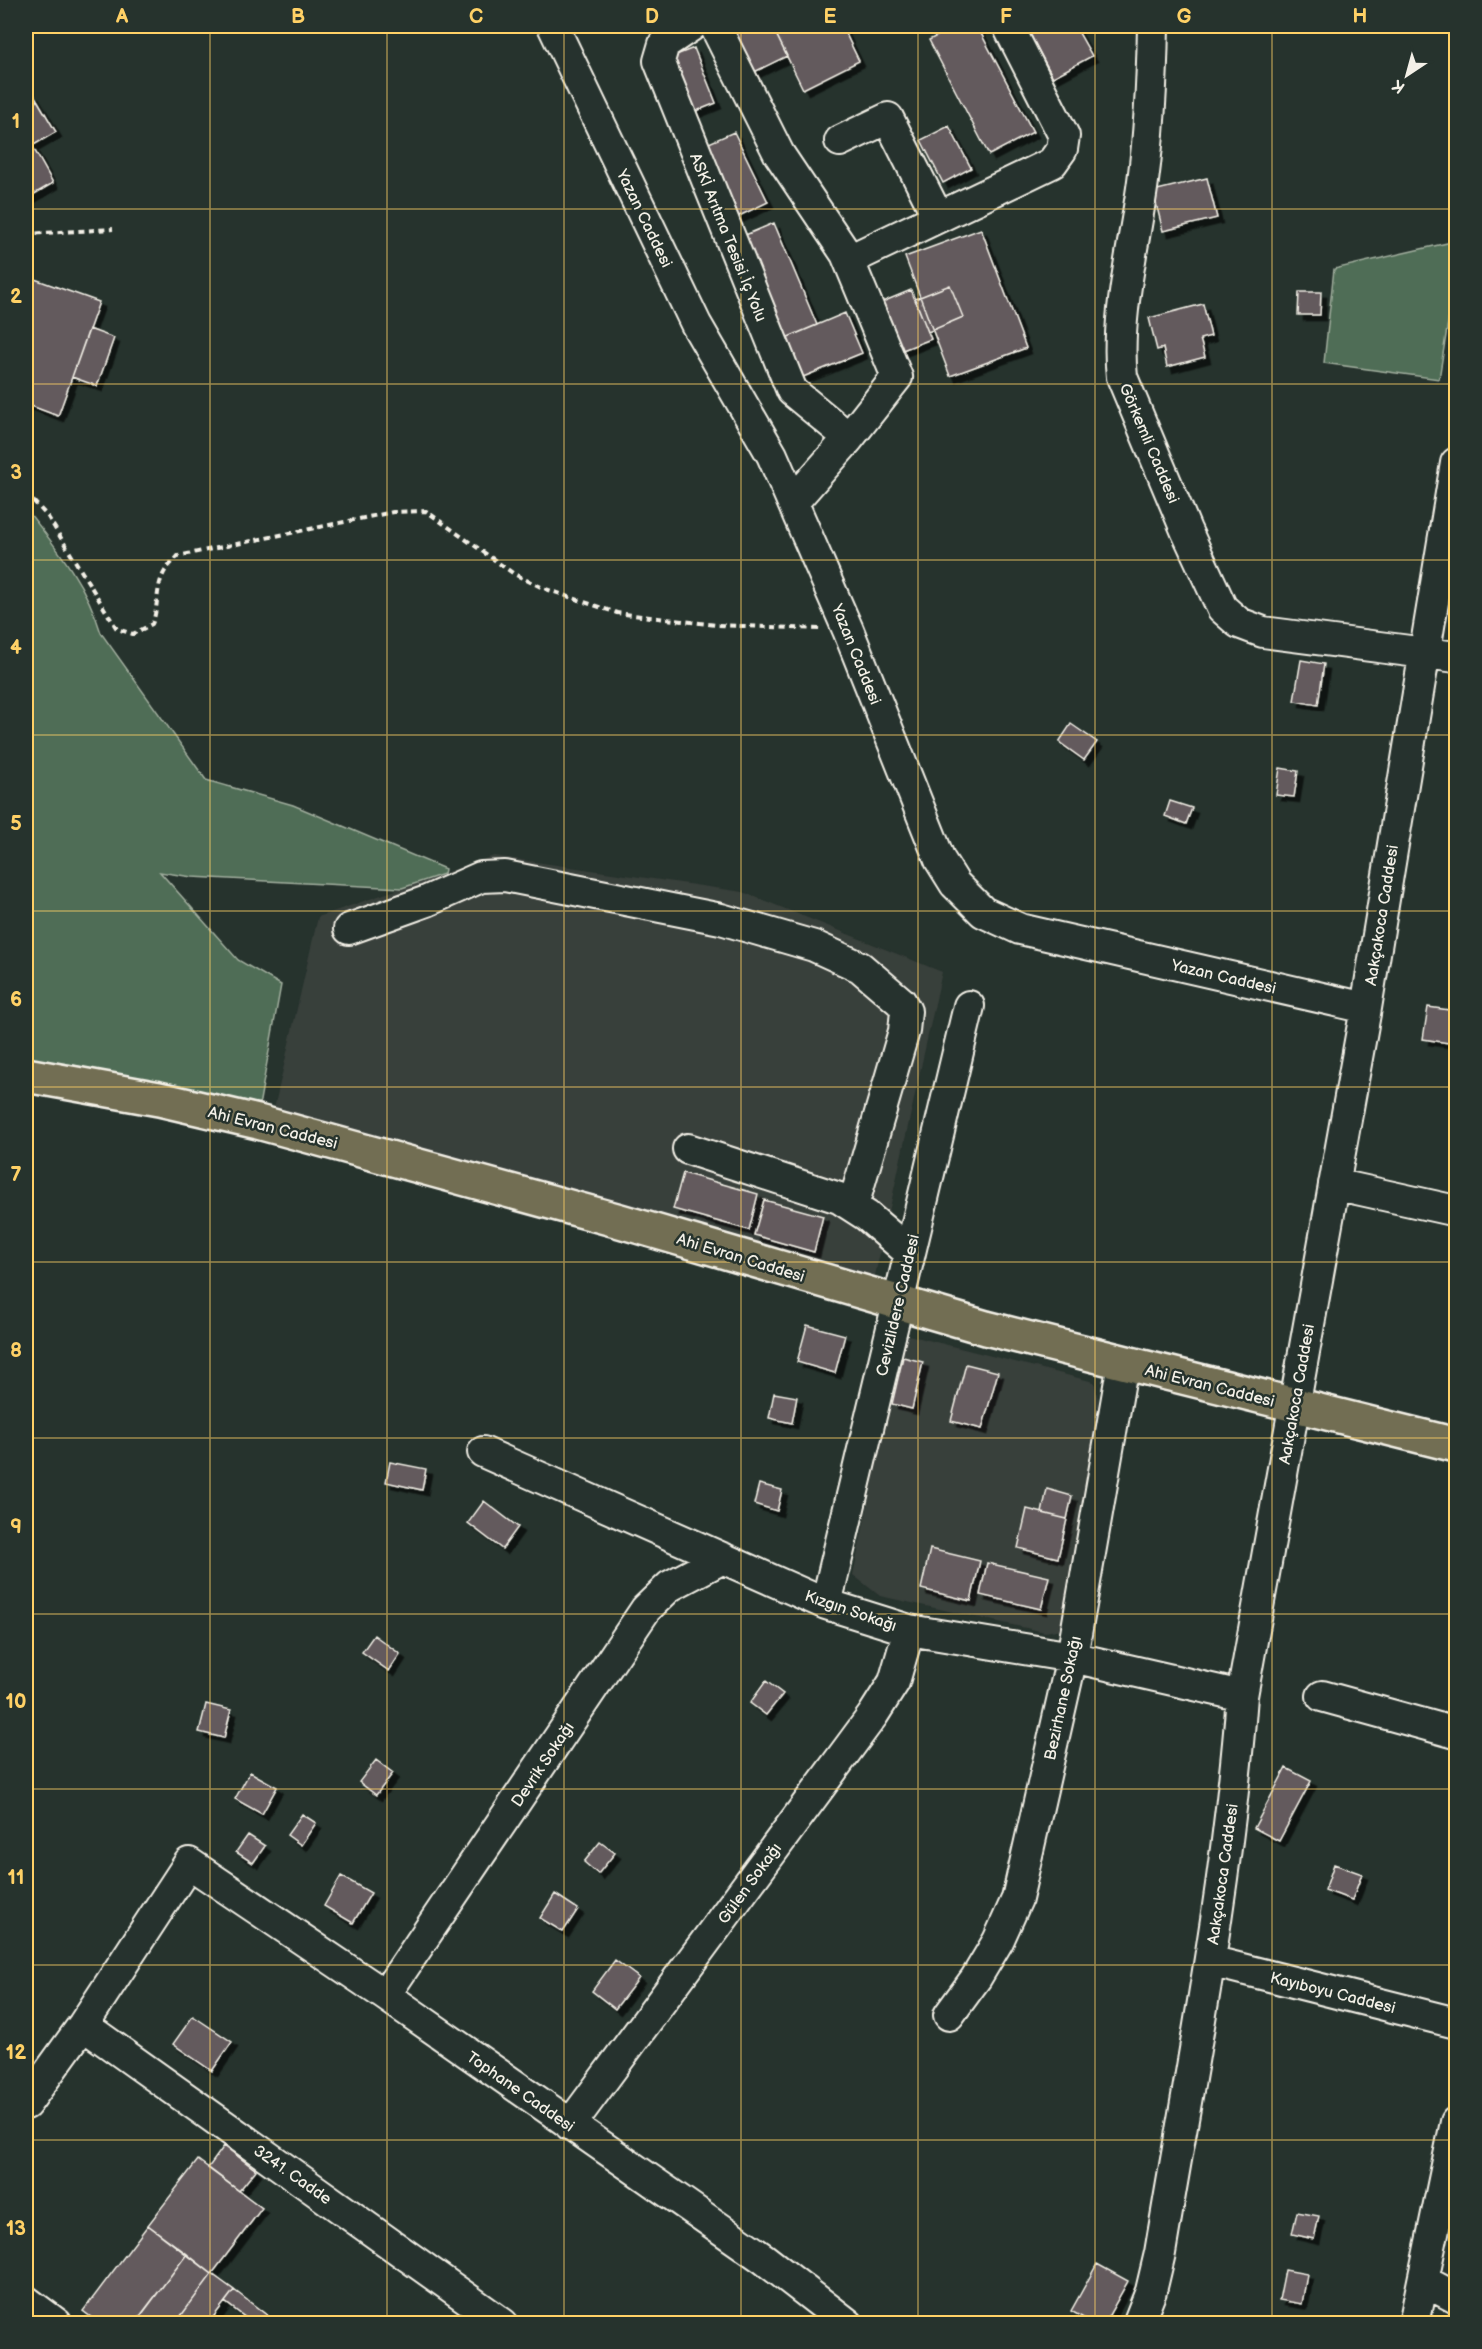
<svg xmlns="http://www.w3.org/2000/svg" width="1482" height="2349" font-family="'Balsamiq Sans',sans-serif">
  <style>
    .built { fill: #393f3b }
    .green { fill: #506d56; stroke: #a2af9f; stroke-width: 1.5 }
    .building { fill: #645a5d; stroke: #f4f1e8; stroke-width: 1.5; filter: url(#shadow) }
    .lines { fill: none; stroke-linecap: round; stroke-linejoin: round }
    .minor-casing { stroke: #f4f1e8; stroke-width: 34 }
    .major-casing { stroke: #f4f1e8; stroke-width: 38 }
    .path { stroke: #f4f1e8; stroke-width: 4; stroke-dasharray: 6 4.5; stroke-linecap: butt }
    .minor { stroke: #26332d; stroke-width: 30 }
    .major { stroke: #726e52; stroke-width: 33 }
    .grid { fill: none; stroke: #ffd166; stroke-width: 1.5; stroke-opacity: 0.55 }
    .labels { text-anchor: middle; stroke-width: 5; stroke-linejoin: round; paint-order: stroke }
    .street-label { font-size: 16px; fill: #f4f1e8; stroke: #26332d }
    .neatline { fill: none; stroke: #ffd166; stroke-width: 2 }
    .grid-label { font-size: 20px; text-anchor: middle; font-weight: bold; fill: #ffd166 }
  </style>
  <defs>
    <filter id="shadow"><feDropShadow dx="5.5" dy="5.5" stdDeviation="0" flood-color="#0009"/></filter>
  </defs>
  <rect width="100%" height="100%" fill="#26332d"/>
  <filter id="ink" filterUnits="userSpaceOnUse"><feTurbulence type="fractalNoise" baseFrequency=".0167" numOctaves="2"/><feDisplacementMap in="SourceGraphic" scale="12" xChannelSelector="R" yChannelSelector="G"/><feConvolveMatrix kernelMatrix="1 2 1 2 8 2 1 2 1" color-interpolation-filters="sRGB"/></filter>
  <g filter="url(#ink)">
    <path class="built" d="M494 856 743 892 942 972 874 1280 274 1109 318 917Z
      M904 1334 1094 1382 1098 1400 1097 1422 1061 1629 1045 1632 880 1596 853 1575Z"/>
    <path class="green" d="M1456 241V272L1439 379 1324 363 1334 269Z
      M26 509C56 547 87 585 101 633L206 780 293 805 445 869 444 874 402 888 192 877 160 872 238 960 281 985 259 1106 73 1065 26 1059Z"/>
    <path class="building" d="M734 26H772L787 56 748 75 726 30Z
      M772 26H842L859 61 803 89Z
      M956 26H977L1033 132 989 155 929 40Z
      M1025 26H1075L1092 56 1053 77Z
      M694 48 716 103 689 114 666 59Z
      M33 93 56 132 32 146 26 135V97Z
      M949 126 971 168 943 183 921 140Z
      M734 132 768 202 737 217 702 146Z
      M26 135 53 183 26 199Z
      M1207 178 1217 218 1163 231 1153 191Z
      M774 223 817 325 786 338 743 236Z
      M981 229 1026 348 950 376 905 257Z
      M29 277 99 302 58 416 26 404V286Z
      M950 285 963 317 928 332 915 299Z
      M911 290 931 339 900 351 880 303Z
      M1299 292H1321L1320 315H1298Z
      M1203 304 1211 336 1200 339 1205 357 1167 367 1163 348 1157 350 1149 318Z
      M845 313 862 353 803 377 786 338Z
      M89 329 114 338 97 386 72 377Z
      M1301 660 1324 664 1318 705 1294 701Z
      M1071 724 1097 742 1084 760 1059 742Z
      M1280 768 1298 771 1294 797 1276 795Z
      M1170 801 1192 808 1186 824 1165 816Z
      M1428 1007 1456 1011 1455 1044 1423 1039Z
      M683 1173 758 1194 749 1230 673 1209Z
      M764 1200 823 1216 814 1252 754 1235Z
      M807 1325 845 1335 835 1373 797 1362Z
      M903 1357 923 1362 912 1409 892 1404Z
      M966 1364 998 1372 982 1429 951 1421Z
      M774 1393 797 1397 792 1423 769 1418Z
      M390 1462 426 1469 422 1490 386 1482Z
      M759 1484 782 1490 777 1511 754 1504Z
      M1047 1489 1072 1496 1067 1519 1042 1513Z
      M484 1501 518 1527 502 1549 468 1523Z
      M1027 1509 1067 1519 1058 1558 1018 1548Z
      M930 1549 980 1561 971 1601 921 1589Z
      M987 1563 1049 1577 1041 1609 980 1595Z
      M374 1635 400 1654 389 1671 362 1652Z
      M766 1681 783 1694 766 1715 750 1703Z
      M206 1704 231 1710 224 1738 199 1732Z
      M376 1760 393 1773 376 1795 359 1782Z
      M1286 1768 1311 1781 1279 1841 1254 1828Z
      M250 1772 277 1787 262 1814 235 1799Z
      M302 1814 316 1823 301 1845 287 1835Z
      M248 1835 265 1846 253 1863 236 1852Z
      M600 1842 615 1853 598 1874 584 1862Z
      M1334 1864 1362 1874 1352 1900 1325 1890Z
      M341 1876 371 1893 353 1923 324 1906Z
      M555 1894 578 1909 563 1932 540 1918Z
      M615 1960 639 1978 615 2009 592 1991Z
      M193 2016 232 2042 212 2071 173 2044Z
      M224 2146 256 2170 239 2191 208 2168Z
      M198 2160 262 2208 212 2274 148 2225Z
      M1297 2212 1319 2216 1314 2239 1292 2234Z
      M148 2225 187 2254 134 2324H100L83 2311Z
      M187 2254 212 2274 175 2324H147L139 2318Z
      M1097 2264 1128 2281 1104 2324H1094L1071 2311Z
      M1285 2270 1307 2274 1302 2304 1279 2300Z
      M212 2274 234 2290 208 2324H175Z
      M234 2290 268 2316 262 2324H254L225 2302Z"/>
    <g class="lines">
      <g class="minor-casing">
        <path id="minor" d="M553 26 696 324 772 455 848 630 940 860 955 884 983 912 1020 929 1366 1008
          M691 26 664 44 659 61 792 391 849 438
          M715 26 779 154 846 254 897 377 849 438 793 502
          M1153 26C1152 78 1150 129 1143 181 1135 242 1115 318 1122 377L1186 530 1222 608 1239 623 1263 632 1456 657
          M840 141 888 118 938 217
          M849 260 1052 163 1062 149 1064 136 1008 26
          M349 929 427 901 481 877 505 876 721 919 814 946 860 967 901 1002 906 1011 904 1031 853 1206
          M688 1149 839 1198 867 1216 910 1253
          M1334 1184 1456 1211
          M483 1452 826 1604 909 1630 1072 1657 1242 1696
          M826 1604 969 1006
          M1322 1696 1456 1733
          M1210 1961 1456 2023
          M385 1995 646 1609 670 1586 723 1558
          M949 2015 976 1978 998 1941 1017 1899 1072 1657 1123 1363
          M83 2025 503 2324
          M26 2104 83 2025 189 1863 385 1995 764 2259 848 2324
          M570 2125 873 1715 894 1682 909 1630
          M1424 2281 1456 2298
          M26 2301 57 2324
          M1138 2324 1151 2291 1160 2253C1191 2068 1228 1883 1242 1696L1366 1008 1456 463
          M1414 2324 1456 2122"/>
      </g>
      <g class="major-casing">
        <path id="major" d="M26 1075 159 1099 258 1122 620 1221 986 1328 1456 1445"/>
      </g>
      <path class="path" d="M26 234 113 229
        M26 493 48 517 117 629 133 634 152 624C159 608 155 587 165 571 168 566 174 561 178 556L393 512 426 511 514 574 543 588 617 613 717 625 820 629"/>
      <use href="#minor" class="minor"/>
      <use href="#major" class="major"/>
    </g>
  </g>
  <path class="grid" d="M210 26V2324M387 26V2324M564 26V2324M741 26V2324M918 26V2324M1095 26V2324M1272 26V2324M26 209H1456M26 384H1456M26 560H1456M26 735H1456M26 911H1456M26 1087H1456M26 1262H1456M26 1438H1456M26 1614H1456M26 1789H1456M26 1965H1456M26 2140H1456"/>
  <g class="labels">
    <g class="street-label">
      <text transform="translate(645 218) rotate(64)" y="6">Yazan Caddesi</text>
      <text transform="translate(729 237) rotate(68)" y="6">ASKİ Arıtma Tesisi İç Yolu</text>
      <text transform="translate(1150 443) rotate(67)" y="6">Görkemli Caddesi</text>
      <text transform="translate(857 654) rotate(68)" y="6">Yazan Caddesi</text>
      <text transform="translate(1381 915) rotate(-81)" y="6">Aakçakoca Caddesi</text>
      <text transform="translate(1224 976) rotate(13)" y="6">Yazan Caddesi</text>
      <text transform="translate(273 1127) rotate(14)" y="6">Ahi Evran Caddesi</text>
      <text transform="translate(741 1257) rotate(17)" y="6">Ahi Evran Caddesi</text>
      <text transform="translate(897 1305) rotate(-77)" y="6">Cevizlidere Caddesi</text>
      <text transform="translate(1210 1385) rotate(14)" y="6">Ahi Evran Caddesi</text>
      <text transform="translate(1296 1394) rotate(-80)" y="6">Aakçakoca Caddesi</text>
      <text transform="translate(851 1610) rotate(19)" y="6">Kızgın Sokağı</text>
      <text transform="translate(1062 1698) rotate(-78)" y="6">Bezirhane Sokağı</text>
      <text transform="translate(542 1764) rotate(-56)" y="6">Devrik Sokağı</text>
      <text transform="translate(1222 1874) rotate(-82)" y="6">Aakçakoca Caddesi</text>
      <text transform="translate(749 1883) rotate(-54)" y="6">Gülen Sokağı</text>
      <text transform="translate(1333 1992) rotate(14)" y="6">Kayıboyu Caddesi</text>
      <text transform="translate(521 2091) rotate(35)" y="6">Tophane Caddesi</text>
      <text transform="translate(293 2174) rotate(35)" y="6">3241. Cadde</text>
    </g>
  </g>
  <rect width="1482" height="2349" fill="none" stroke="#26332d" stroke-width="66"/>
  <g transform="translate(1407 75) rotate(216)" stroke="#26332d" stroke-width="4.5" paint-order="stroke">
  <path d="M0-4.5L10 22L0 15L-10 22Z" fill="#f4f1e8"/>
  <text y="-9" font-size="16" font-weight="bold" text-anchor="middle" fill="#f4f1e8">K</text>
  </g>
  <rect x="33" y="33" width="1416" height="2283" class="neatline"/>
  <g class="grid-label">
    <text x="122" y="23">A</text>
    <text x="298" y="23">B</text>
    <text x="476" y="23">C</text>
    <text x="652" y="23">D</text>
    <text x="830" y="23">E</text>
    <text x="1006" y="23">F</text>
    <text x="1184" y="23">G</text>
    <text x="1360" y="23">H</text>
    <text x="16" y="128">1</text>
    <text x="16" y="303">2</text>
    <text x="16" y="479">3</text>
    <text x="16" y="654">4</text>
    <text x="16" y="830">5</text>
    <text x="16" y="1006">6</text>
    <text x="16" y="1181">7</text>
    <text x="16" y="1357">8</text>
    <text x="16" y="1533">9</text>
    <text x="16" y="1708">10</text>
    <text x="16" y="1884">11</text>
    <text x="16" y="2059">12</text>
    <text x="16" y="2235">13</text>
  </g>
</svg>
